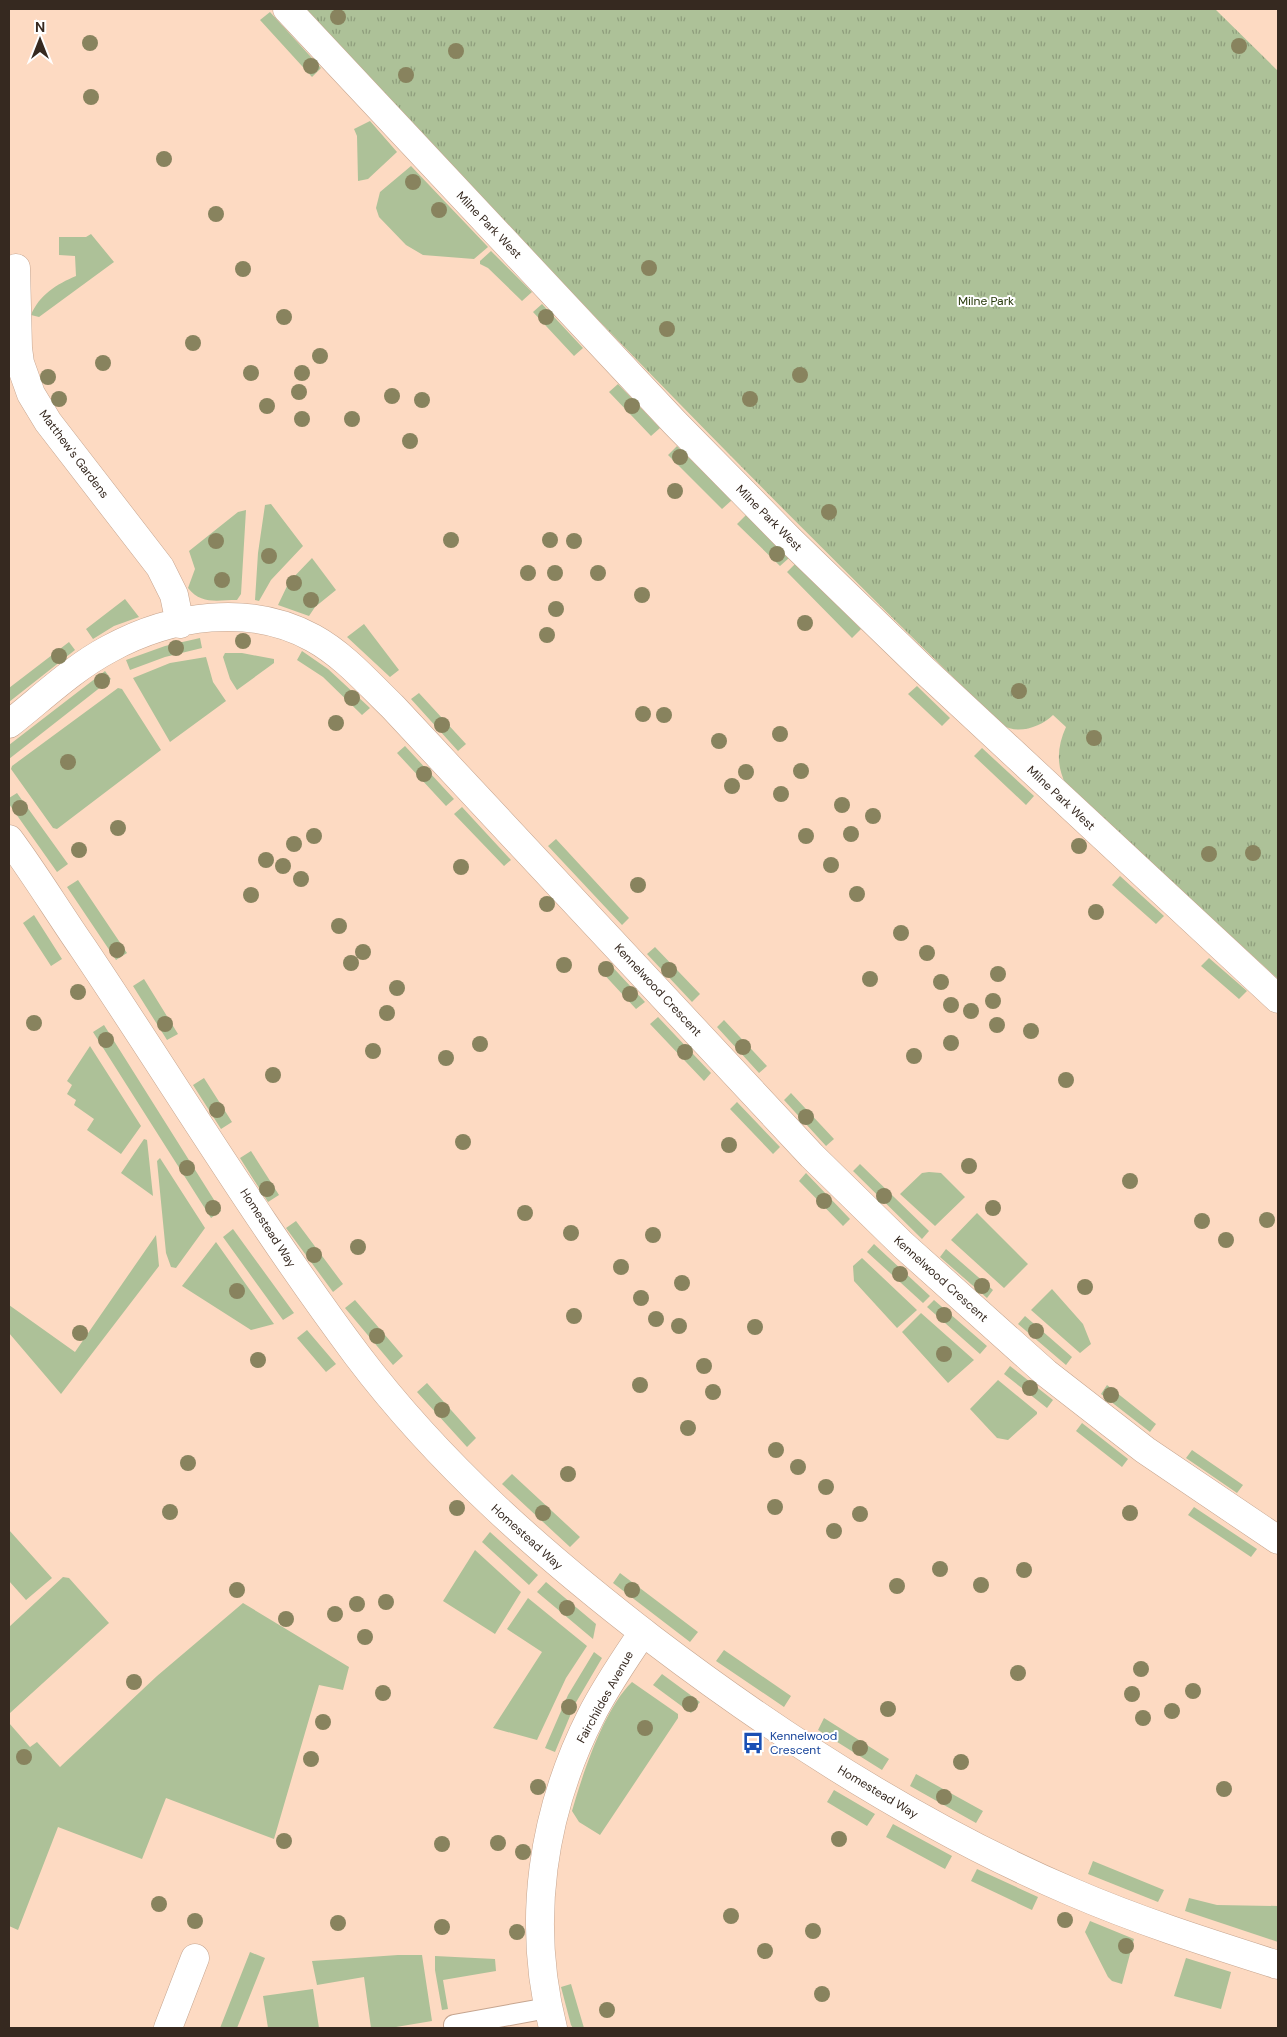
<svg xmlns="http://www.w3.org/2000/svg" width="1287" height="2037" font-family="'DM Sans',sans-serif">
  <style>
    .grass { fill: #adc198 }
    .park { fill: url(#park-tufts) }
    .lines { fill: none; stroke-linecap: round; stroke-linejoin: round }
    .lane-casing { stroke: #c6a58f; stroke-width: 22 }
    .street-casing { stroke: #c6a58f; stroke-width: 29 }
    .lane { stroke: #fff; stroke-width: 20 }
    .street { stroke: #fff; stroke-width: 28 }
    .tree { fill: #88835e }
    .labels { text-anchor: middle; stroke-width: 4; stroke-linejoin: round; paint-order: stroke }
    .street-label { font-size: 12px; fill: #362920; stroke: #fff }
    .park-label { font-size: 12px; fill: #293b0d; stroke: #fff }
    .transit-label { font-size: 12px; fill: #164399; stroke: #fff; text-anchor: start }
  </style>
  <defs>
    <pattern id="park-tufts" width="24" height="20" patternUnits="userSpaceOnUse" patternTransform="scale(1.25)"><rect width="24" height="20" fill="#adc198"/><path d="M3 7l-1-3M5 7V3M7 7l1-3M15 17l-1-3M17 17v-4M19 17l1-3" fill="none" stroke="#8e9d7c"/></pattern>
  </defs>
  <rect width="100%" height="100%" fill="#fddac2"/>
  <path class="grass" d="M270 12 321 68 312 77 260 20Z
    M370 121 397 152 368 179 358 181 357 136 354 129Z
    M411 166 488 247 474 259 423 255 406 245 379 217 376 208 380 192Z
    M91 234 114 262 39 317 31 315C39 295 57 284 76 276L75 256 59 255V237H86Z
    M491 251 532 292 522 301 488 268 480 264V261Z
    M542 304 583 348 574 356 533 312Z
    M618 384 660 428 651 436 609 392Z
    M677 446 732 500 722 509 668 455Z
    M271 504 303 546 271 580 259 601 255 600 258 553 265 505Z
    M246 510 241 594 237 600C218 600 201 605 188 588L195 569 189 551 238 512Z
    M746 515 789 558 780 566 737 524Z
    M312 558 336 590 315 607 309 616 278 605 289 582Z
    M796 563 861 629 852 638 787 572Z
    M125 599 139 617 114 626 93 639 86 629Z
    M364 624 399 670 390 677 347 637Z
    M200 638 202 648 165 657 130 670 126 660 165 646Z
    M69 642 75 650 9 702V688Z
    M302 651 328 669 370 708 362 715 323 677 297 660Z
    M225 653H242L274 659V663L237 690 230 679 223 657Z
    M206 657 213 682 226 701 170 742 133 678 170 663Z
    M105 671 111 679 9 759V745Z
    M917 686 950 718 942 726 908 694Z
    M118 688 122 689 161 750 57 829 53 828 11 769 12 766Z
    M419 693 466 744 458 751 411 699Z
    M405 746 454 799 446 806 397 753Z
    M982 748 1034 796 1026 805 974 756Z
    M17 793 68 864 57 872 9 804V798Z
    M462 807 511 860 504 866 454 814Z
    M556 839 629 918 622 925 548 846Z
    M1120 876 1164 916 1156 924 1112 885Z
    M78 880 127 953 116 960 67 887Z
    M34 915 62 959 51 966 23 923Z
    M655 947 700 994 692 1002 647 954Z
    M1209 958 1247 991 1239 999 1201 966Z
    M607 961 645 1002 636 1009 599 969Z
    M144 979 178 1034 167 1040 133 986Z
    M658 1017 711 1073 704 1081 650 1024Z
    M724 1020 767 1066 759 1073 717 1027Z
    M104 1025 221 1211 211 1218 93 1032Z
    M90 1046 141 1126 121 1154 87 1130 94 1119 74 1105 76 1100 67 1094 72 1085 67 1081Z
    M204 1078 232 1122 221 1129 193 1085Z
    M791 1093 834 1139 826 1146 784 1100Z
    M737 1102 780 1147 773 1154 730 1109Z
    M144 1139 147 1140 153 1196 121 1173Z
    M251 1151 279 1195 268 1202 240 1158Z
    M160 1158 205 1228 176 1268 171 1267 166 1253 157 1161Z
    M860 1164 929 1231 922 1239 853 1171Z
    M929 1172 941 1173 965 1197 935 1226 900 1194 922 1173Z
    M806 1173 850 1219 843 1226 799 1181Z
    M977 1213 1028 1264 1004 1288 951 1240Z
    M296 1221 343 1284 333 1292 286 1228Z
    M233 1229 294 1313 283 1320 223 1237Z
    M156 1235 159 1266 61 1394 9 1333V1305L75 1352Z
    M216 1242 274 1324 251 1330 182 1286Z
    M874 1244 930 1296 923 1303 867 1252Z
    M946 1249 993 1290 987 1298 940 1257Z
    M862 1258 917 1310 897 1328 854 1281 853 1266Z
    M1052 1289 1083 1324 1091 1344 1080 1353 1031 1310Z
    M355 1300 403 1356 393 1365 345 1308Z
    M934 1300 987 1346 980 1354 927 1307Z
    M921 1313 974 1360 948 1383 902 1332Z
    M1025 1316 1072 1357 1066 1365 1018 1324Z
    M307 1330 336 1364 326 1372 297 1338Z
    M1010 1366 1053 1400 1047 1408 1004 1374Z
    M998 1380 1037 1412V1414L1008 1440 997 1438 970 1409Z
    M427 1383 476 1438 467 1447 417 1392Z
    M1107 1385 1156 1424 1150 1432 1101 1394Z
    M1082 1423 1128 1459 1122 1467 1076 1431Z
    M1192 1450 1243 1485 1237 1493 1186 1458Z
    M512 1474 580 1537 570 1547 502 1484Z
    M1194 1507 1257 1549 1251 1557 1188 1515Z
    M9 1530 52 1578 26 1600 9 1581Z
    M490 1532 538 1575 529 1585 482 1542Z
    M475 1550 521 1592 495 1634 443 1601Z
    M620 1573 698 1632 690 1642 613 1583Z
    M63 1577 69 1578 109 1623 10 1713 9 1627Z
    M546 1582 596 1624 593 1639 537 1592Z
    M528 1598 587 1646 566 1678 537 1740 493 1728 542 1652 507 1629Z
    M243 1603 349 1667 343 1690 319 1685 274 1839 166 1798 142 1859 58 1827 18 1930 9 1926V1723L30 1747 37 1742 60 1767 157 1676Z
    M724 1650 791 1696 784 1707 716 1661Z
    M594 1652 602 1658 575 1704 555 1752 545 1748 568 1695Z
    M662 1674 700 1702 691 1713 653 1685Z
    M632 1682 678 1714V1718L600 1835 579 1822 572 1811C583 1773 604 1709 632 1682Z
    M824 1718 889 1759 882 1770 818 1730Z
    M916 1774 983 1811 976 1823 910 1786Z
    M834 1790 875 1814 867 1826 827 1802Z
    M893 1824 952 1856 945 1869 886 1837Z
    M1093 1861 1164 1890 1158 1902 1088 1874Z
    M977 1869 1038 1897 1032 1910 971 1881Z
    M1189 1898 1217 1905 1278 1906V1942L1185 1911Z
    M1090 1921 1134 1939 1122 1984 1112 1981 1108 1977 1085 1932Z
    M250 1952 265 1958 237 2028H220Z
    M398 1955H422L432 2021 390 2028H371L364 1977 317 1985 312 1961Z
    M435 1956 495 1959 496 1971 443 1980 448 2009 442 2010 435 1970Z
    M1186 1958 1231 1972 1221 2009 1174 1996Z
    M571 1984 584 2028H573L571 2025 561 1987Z
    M313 1989 319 2028H268L263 1996Z"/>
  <path class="park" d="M306 9H1215L1278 71V979L1066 785C1056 765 1057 747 1066 727L1053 715C1041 727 1018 735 1002 725 763 493 531 255 306 9Z"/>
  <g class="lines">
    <g class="lane-casing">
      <path id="lane" d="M454 2025 548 2008"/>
    </g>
    <g class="street-casing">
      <path id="street" d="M287 9 675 423 790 540 922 668 1278 999
        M16 268 18 348 20 363 31 394 48 422 160 567 174 595 180 624
        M9 724C41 699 73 668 109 649 171 615 250 603 313 638 344 655 368 683 393 707L812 1156 903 1245 1046 1373 1145 1450 1278 1540
        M9 839C35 874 58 912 83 948 174 1083 259 1224 357 1355 440 1465 543 1555 652 1639 782 1738 922 1828 1072 1892 1139 1921 1209 1943 1278 1965
        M168 2028 195 1958
        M553 2028C526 1922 542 1813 591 1716 606 1686 625 1659 643 1632"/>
    </g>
    <use href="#lane" class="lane"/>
    <use href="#street" class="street"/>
  </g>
  <g class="tree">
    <circle cx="338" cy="17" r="8"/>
    <circle cx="90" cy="43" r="8"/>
    <circle cx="1239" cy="46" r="8"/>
    <circle cx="456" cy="51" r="8"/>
    <circle cx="311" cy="66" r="8"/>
    <circle cx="406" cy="75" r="8"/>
    <circle cx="91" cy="97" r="8"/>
    <circle cx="164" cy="159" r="8"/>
    <circle cx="413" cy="182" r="8"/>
    <circle cx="439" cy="210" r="8"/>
    <circle cx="216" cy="214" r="8"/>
    <circle cx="649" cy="268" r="8"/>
    <circle cx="243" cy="269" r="8"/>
    <circle cx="284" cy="317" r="8"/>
    <circle cx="546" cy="317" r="8"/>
    <circle cx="667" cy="329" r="8"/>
    <circle cx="193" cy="343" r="8"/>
    <circle cx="320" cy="356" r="8"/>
    <circle cx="103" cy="363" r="8"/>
    <circle cx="251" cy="373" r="8"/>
    <circle cx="302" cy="373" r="8"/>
    <circle cx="800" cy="375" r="8"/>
    <circle cx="48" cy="377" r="8"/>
    <circle cx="299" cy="392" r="8"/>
    <circle cx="392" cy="396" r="8"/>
    <circle cx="59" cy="399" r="8"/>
    <circle cx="750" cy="399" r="8"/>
    <circle cx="422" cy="400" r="8"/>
    <circle cx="267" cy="406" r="8"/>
    <circle cx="632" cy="406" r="8"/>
    <circle cx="302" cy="419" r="8"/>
    <circle cx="352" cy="419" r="8"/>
    <circle cx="410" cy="441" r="8"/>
    <circle cx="680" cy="457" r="8"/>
    <circle cx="675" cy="491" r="8"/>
    <circle cx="829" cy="512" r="8"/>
    <circle cx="451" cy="540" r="8"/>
    <circle cx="550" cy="540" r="8"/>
    <circle cx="216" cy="541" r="8"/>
    <circle cx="574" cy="541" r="8"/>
    <circle cx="777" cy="554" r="8"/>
    <circle cx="269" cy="556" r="8"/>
    <circle cx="528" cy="573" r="8"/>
    <circle cx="555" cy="573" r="8"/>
    <circle cx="598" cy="573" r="8"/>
    <circle cx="222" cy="580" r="8"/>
    <circle cx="294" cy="583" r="8"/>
    <circle cx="642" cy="595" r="8"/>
    <circle cx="311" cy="600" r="8"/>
    <circle cx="556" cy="609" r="8"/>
    <circle cx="805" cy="623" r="8"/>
    <circle cx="547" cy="635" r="8"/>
    <circle cx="243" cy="641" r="8"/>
    <circle cx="176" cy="648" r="8"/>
    <circle cx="59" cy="656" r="8"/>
    <circle cx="102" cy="681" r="8"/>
    <circle cx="1019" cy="691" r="8"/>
    <circle cx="352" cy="698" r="8"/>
    <circle cx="643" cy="714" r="8"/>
    <circle cx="664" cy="715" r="8"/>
    <circle cx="336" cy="723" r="8"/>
    <circle cx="442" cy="725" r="8"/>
    <circle cx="780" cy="734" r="8"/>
    <circle cx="1094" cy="738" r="8"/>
    <circle cx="719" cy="741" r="8"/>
    <circle cx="68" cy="762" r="8"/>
    <circle cx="801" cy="771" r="8"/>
    <circle cx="746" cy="772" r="8"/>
    <circle cx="424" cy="774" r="8"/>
    <circle cx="732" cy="786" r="8"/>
    <circle cx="781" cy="794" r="8"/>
    <circle cx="842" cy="805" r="8"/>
    <circle cx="20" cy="808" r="8"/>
    <circle cx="873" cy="816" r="8"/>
    <circle cx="118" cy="828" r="8"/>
    <circle cx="851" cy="834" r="8"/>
    <circle cx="314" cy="836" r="8"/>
    <circle cx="806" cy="836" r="8"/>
    <circle cx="294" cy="844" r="8"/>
    <circle cx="1079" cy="846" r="8"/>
    <circle cx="79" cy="850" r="8"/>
    <circle cx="1253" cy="853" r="8"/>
    <circle cx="1209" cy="854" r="8"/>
    <circle cx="266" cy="860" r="8"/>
    <circle cx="831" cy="865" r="8"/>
    <circle cx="283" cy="866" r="8"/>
    <circle cx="461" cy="867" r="8"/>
    <circle cx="301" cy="879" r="8"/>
    <circle cx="638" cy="885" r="8"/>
    <circle cx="857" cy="894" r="8"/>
    <circle cx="251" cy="895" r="8"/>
    <circle cx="547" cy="904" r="8"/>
    <circle cx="1096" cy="912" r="8"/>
    <circle cx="339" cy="926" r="8"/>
    <circle cx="901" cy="933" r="8"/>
    <circle cx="117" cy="950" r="8"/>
    <circle cx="363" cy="952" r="8"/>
    <circle cx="927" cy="953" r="8"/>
    <circle cx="351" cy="963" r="8"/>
    <circle cx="564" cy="965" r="8"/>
    <circle cx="606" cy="969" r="8"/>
    <circle cx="669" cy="970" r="8"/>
    <circle cx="998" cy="974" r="8"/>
    <circle cx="870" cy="979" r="8"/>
    <circle cx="941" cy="982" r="8"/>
    <circle cx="397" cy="988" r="8"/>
    <circle cx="78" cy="992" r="8"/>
    <circle cx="630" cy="994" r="8"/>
    <circle cx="993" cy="1001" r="8"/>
    <circle cx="951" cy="1005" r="8"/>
    <circle cx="971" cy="1011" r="8"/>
    <circle cx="387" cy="1013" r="8"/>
    <circle cx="34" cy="1023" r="8"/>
    <circle cx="165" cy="1024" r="8"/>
    <circle cx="997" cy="1025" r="8"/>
    <circle cx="1031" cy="1031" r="8"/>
    <circle cx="106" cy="1040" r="8"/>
    <circle cx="951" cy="1043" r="8"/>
    <circle cx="480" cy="1044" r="8"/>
    <circle cx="743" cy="1047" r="8"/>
    <circle cx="373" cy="1051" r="8"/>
    <circle cx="685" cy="1052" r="8"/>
    <circle cx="914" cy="1056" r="8"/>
    <circle cx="446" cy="1058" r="8"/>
    <circle cx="273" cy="1075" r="8"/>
    <circle cx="1066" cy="1080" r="8"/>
    <circle cx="217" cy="1110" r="8"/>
    <circle cx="806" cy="1117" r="8"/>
    <circle cx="463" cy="1142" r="8"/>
    <circle cx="729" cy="1145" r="8"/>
    <circle cx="969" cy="1166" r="8"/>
    <circle cx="187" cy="1168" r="8"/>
    <circle cx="1130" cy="1181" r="8"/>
    <circle cx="267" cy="1189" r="8"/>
    <circle cx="884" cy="1196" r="8"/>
    <circle cx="824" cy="1201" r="8"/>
    <circle cx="213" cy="1208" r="8"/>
    <circle cx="993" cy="1208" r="8"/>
    <circle cx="525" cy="1213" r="8"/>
    <circle cx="1267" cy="1220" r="8"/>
    <circle cx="1202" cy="1221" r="8"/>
    <circle cx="571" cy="1233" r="8"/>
    <circle cx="653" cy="1235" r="8"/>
    <circle cx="1226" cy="1240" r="8"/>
    <circle cx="358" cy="1247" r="8"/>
    <circle cx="314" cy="1255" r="8"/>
    <circle cx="621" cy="1267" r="8"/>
    <circle cx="900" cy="1274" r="8"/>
    <circle cx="682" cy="1283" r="8"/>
    <circle cx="982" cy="1286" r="8"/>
    <circle cx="1085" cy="1287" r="8"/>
    <circle cx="237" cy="1291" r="8"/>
    <circle cx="641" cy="1298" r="8"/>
    <circle cx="944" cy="1315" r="8"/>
    <circle cx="574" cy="1316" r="8"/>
    <circle cx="656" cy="1319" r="8"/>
    <circle cx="679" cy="1326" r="8"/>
    <circle cx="755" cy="1327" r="8"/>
    <circle cx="1036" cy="1331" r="8"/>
    <circle cx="80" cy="1333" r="8"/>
    <circle cx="377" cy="1336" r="8"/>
    <circle cx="944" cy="1354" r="8"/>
    <circle cx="258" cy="1360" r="8"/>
    <circle cx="704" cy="1366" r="8"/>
    <circle cx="640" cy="1385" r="8"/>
    <circle cx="1030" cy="1388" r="8"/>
    <circle cx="713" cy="1392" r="8"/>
    <circle cx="1111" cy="1395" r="8"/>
    <circle cx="442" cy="1410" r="8"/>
    <circle cx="688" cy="1428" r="8"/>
    <circle cx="776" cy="1450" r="8"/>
    <circle cx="188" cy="1463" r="8"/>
    <circle cx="798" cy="1467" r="8"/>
    <circle cx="568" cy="1474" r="8"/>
    <circle cx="826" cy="1487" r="8"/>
    <circle cx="775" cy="1507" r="8"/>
    <circle cx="457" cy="1508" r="8"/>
    <circle cx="170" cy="1512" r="8"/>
    <circle cx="543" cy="1513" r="8"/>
    <circle cx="1130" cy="1513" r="8"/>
    <circle cx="860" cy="1514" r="8"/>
    <circle cx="834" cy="1531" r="8"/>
    <circle cx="940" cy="1569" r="8"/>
    <circle cx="1024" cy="1570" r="8"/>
    <circle cx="981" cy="1585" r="8"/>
    <circle cx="897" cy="1586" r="8"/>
    <circle cx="237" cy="1590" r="8"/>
    <circle cx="632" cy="1590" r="8"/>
    <circle cx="386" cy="1602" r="8"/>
    <circle cx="357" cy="1604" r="8"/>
    <circle cx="567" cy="1608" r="8"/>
    <circle cx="335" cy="1614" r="8"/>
    <circle cx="286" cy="1619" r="8"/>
    <circle cx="365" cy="1637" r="8"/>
    <circle cx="1141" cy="1669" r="8"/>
    <circle cx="1018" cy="1673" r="8"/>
    <circle cx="134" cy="1682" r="8"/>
    <circle cx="1193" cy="1691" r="8"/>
    <circle cx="383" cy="1693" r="8"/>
    <circle cx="1132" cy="1694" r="8"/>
    <circle cx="690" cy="1704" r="8"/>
    <circle cx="569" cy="1707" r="8"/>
    <circle cx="888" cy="1709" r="8"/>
    <circle cx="1172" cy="1711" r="8"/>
    <circle cx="1143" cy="1718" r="8"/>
    <circle cx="323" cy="1722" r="8"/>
    <circle cx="645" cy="1728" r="8"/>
    <circle cx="860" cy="1748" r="8"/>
    <circle cx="24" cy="1757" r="8"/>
    <circle cx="311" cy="1759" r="8"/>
    <circle cx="961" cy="1762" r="8"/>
    <circle cx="538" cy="1787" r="8"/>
    <circle cx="1224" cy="1789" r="8"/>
    <circle cx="944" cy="1797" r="8"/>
    <circle cx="839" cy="1839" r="8"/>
    <circle cx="284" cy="1841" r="8"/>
    <circle cx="498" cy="1843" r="8"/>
    <circle cx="442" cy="1844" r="8"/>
    <circle cx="523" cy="1852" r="8"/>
    <circle cx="159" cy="1904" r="8"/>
    <circle cx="731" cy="1916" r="8"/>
    <circle cx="1065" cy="1920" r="8"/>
    <circle cx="195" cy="1921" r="8"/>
    <circle cx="338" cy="1923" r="8"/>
    <circle cx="442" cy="1927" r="8"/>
    <circle cx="813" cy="1931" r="8"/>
    <circle cx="517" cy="1932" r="8"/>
    <circle cx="1126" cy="1946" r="8"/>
    <circle cx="765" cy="1951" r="8"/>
    <circle cx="822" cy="1994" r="8"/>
    <circle cx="607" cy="2010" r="8"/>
  </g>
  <defs>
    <g id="bus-bare" transform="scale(1.725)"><path d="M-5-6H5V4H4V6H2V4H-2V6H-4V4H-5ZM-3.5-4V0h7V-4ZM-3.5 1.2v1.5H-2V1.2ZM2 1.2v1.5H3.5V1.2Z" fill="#1a4fb4" stroke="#fff" stroke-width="2.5" paint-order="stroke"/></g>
  </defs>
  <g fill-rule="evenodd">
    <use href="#bus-bare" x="753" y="1743"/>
  </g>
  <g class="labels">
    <g class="street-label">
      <text transform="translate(489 225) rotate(46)" y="4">Milne Park West</text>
      <text transform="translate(74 454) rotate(53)" y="4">Matthew's Gardens</text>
      <text transform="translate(769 518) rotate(45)" y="4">Milne Park West</text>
      <text transform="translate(1061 798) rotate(43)" y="4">Milne Park West</text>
      <text transform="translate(658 990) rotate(47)" y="4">Kennelwood Crescent</text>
      <text transform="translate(268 1228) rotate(57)" y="4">Homestead Way</text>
      <text transform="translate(941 1279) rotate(42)" y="4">Kennelwood Crescent</text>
      <text transform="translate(527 1537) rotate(42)" y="4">Homestead Way</text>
      <text transform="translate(605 1697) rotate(-61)" y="4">Fairchildes Avenue</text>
      <text transform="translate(878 1792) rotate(31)" y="4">Homestead Way</text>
    </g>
    <g class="park-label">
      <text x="986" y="305">Milne Park</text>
    </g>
    <g class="transit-label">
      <text x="770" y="1740">Kennelwood<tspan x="770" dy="14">Crescent</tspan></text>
    </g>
  </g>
  <rect width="1287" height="2037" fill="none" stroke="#362920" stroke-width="20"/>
  <g transform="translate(40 40)" stroke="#ffffff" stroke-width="4" paint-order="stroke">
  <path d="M0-4L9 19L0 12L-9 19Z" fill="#362920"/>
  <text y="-8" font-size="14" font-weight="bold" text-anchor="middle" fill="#362920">N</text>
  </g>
</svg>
